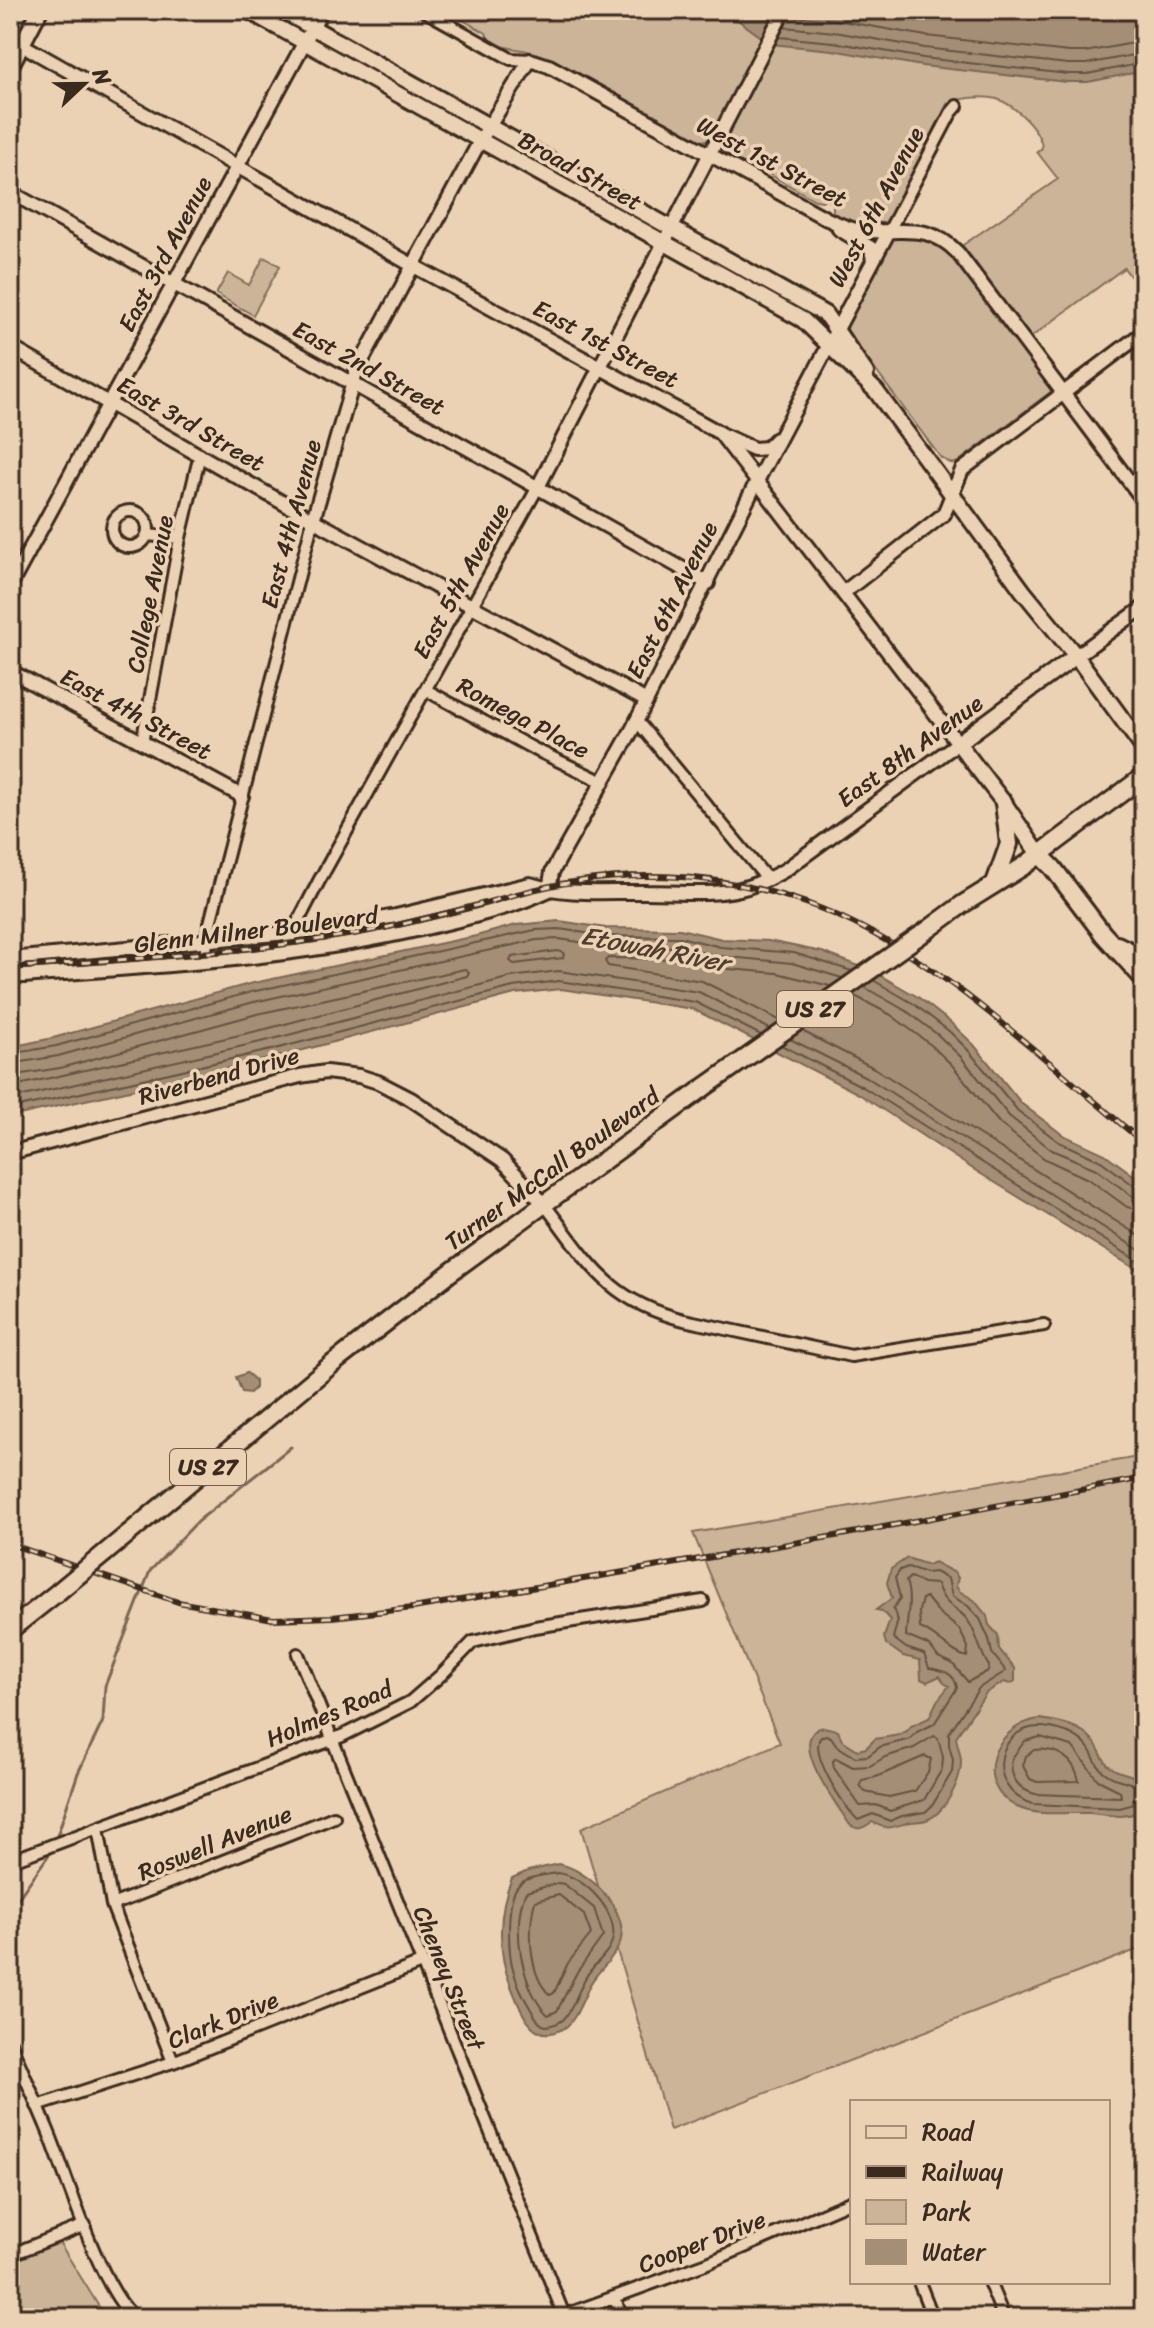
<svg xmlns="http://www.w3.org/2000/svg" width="1154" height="2328" font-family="Sriracha,sans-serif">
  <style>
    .green { fill: #ccb499; stroke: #846f5c; stroke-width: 2 }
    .water { fill: #a48e76; stroke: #7a6653; stroke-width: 2 }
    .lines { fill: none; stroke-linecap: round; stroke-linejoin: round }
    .shore { stroke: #655241; stroke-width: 2 }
    .stream { stroke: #7a6653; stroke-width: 3 }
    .minor-casing { stroke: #3b2a1e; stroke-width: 16 }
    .tertiary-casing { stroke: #3b2a1e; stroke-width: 18 }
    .secondary-casing { stroke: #3b2a1e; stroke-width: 20 }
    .primary-casing { stroke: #3b2a1e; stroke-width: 22 }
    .minor { stroke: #ecd2b4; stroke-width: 10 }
    .tertiary { stroke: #ecd2b4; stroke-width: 12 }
    .secondary { stroke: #ecd2b4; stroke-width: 14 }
    .primary { stroke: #ecd2b4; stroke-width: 16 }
    .rail-casing { stroke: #3b2a1e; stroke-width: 6 }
    .rail { stroke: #ecd2b4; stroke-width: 3; stroke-dasharray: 9; stroke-linecap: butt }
    .primary-bridge-casing { stroke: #3b2a1e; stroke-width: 22; stroke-linecap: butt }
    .primary-bridge { stroke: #ecd2b4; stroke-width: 16 }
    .labels { text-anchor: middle; stroke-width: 7; stroke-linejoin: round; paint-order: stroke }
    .shield { fill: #ecd2b4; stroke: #705c4b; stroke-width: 2 }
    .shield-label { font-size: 22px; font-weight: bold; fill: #3b2a1e }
    .street-label { font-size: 24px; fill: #3b2a1e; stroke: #ecd2b4 }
    .water-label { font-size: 26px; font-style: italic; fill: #503e30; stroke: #ecd2b4 }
  </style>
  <rect width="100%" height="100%" fill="#ecd2b4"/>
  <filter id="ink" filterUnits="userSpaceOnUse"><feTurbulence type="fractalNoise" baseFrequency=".0125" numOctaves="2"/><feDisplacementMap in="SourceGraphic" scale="16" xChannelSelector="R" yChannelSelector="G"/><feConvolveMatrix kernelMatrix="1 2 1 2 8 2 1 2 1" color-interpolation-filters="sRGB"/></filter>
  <g filter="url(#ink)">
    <path class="green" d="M434 10H868L1144 38V294L1124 268 1030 338 972 258 960 247 1058 179 1037 152 1042 148C1041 130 1015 105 997 99 984 95 959 98 947 104L888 223C872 231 846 225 833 213V203L825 199 822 201 815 200 756 167 737 161 727 154 724 145 705 140 700 143 540 55C524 48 506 50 490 42L486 33 450 13 442 15Z
      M919 236 937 243 955 256 1053 390 958 462 952 464 941 458 850 336 846 326 892 237Z
      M264 257 280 266 253 315 216 294 228 273 249 285Z
      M1144 1456V1947L670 2130 581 1828 780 1743 693 1533Z
      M56 2237 106 2318H10V2255Z"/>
    <path class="water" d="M724 10H1144V71L1088 82H1067L922 66 832 50 771 44Z
      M559 921 606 928 680 929 722 939 769 941 822 952 872 971 918 997 950 1022 974 1045 1022 1104 1063 1135 1105 1154 1144 1183V1274L973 1169 859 1094 693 1009 561 989 515 994 273 1058 10 1117V1047L53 1038 249 984 476 936 516 925Z
      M247 1373 255 1380V1388L250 1393 242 1392 236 1377Z
      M907 1558 928 1565 934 1562 955 1573 958 1578 956 1586 959 1591 974 1600 987 1616 989 1625 998 1635 999 1649 1015 1668V1681L1010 1684 1004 1682 986 1693 956 1737C957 1746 961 1753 961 1762 961 1780 945 1814 926 1820 920 1822 914 1821 907 1823 891 1827 888 1831 872 1822 863 1828 859 1831 850 1825 838 1806 800 1757 811 1736 817 1724 828 1727 838 1731L842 1740 858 1750 866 1748 875 1739 899 1735 907 1731 911 1726 929 1718 937 1701 949 1686 944 1683 940 1676 927 1682 921 1679 920 1660 903 1656 886 1644 884 1637 890 1620 882 1611 876 1610 892 1598 887 1583 891 1569Z
      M1039 1719C1060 1722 1082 1725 1095 1743 1100 1750 1102 1759 1108 1765 1124 1780 1147 1768 1144 1800 1143 1813 1132 1815 1121 1816 1110 1816 1101 1814 1090 1813 1067 1812 1038 1817 1017 1807 971 1784 993 1726 1039 1719Z
      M558 1864C587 1868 631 1911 620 1943 614 1959 599 1969 591 1983 584 1996 580 2010 571 2022 566 2029 559 2031 551 2033 528 2037 518 2003 511 1986 497 1953 498 1910 512 1878L528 1871Z"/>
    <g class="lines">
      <path class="shore" d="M790 16 836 20 926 36 1069 52H1085L1144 41
        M784 27 835 32 925 48 1068 64H1086L1144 53
        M779 37 833 42 923 58 1068 74H1087L1144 63
        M558 951 564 953 563 958 514 964 510 961 512 957Z
        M873 980 914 1004 950 1032 968 1050 1018 1111 1059 1142 1101 1161 1136 1187 1144 1188
        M864 987 908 1012 938 1035 961 1057 1009 1116 1052 1150 1096 1169 1132 1196 1144 1199
        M853 995 891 1015 931 1045 952 1065 1000 1124 1045 1159 1090 1180 1127 1207 1144 1211
        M781 1021 702 981 608 966 605 961 608 958 677 959 718 968 777 973 830 986
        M802 1031 874 1068 1144 1239
        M790 1039 868 1078 1144 1253
        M781 1045 863 1087 1144 1265
        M10 1054 56 1046 251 992 535 930 559 929 606 936 680 937 721 947 794 953 852 971
        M10 1064 58 1056 254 1002 536 940 559 939 606 946 679 947 719 956 792 963 842 978
        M10 1076 60 1068 257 1014 465 969 469 972 467 976 266 1029 10 1087
        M10 1099 269 1040 511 977 559 971 699 992 770 1029
        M10 1109 271 1050 513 987 559 981 695 1002 761 1035
        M908 1567 926 1573 935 1572 948 1579 952 1596 968 1606 980 1619 989 1639 992 1653 1006 1671 979 1688 949 1733V1745L953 1760 952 1772 932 1806 925 1812 902 1816 890 1821 873 1814 858 1820C844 1807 810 1755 820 1738L826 1735 831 1737 837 1746 855 1757 868 1756 880 1747 910 1739 917 1732 934 1724 957 1688C955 1672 941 1670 929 1668L924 1654 906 1648 893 1638 898 1620 893 1609 900 1598 895 1578 900 1570Z
        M910 1577 923 1583 937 1584C946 1612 960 1605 970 1624 978 1637 980 1653 989 1666L988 1671 968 1682 952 1663 938 1657 930 1646 906 1636C907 1617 912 1599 906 1581Z
        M926 1597 939 1613 959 1629 968 1647 967 1657C950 1653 938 1635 920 1628L919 1611 922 1599Z
        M934 1736 938 1738 943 1757 942 1769 924 1800 890 1811 876 1805 860 1806 834 1768 833 1761 836 1758 853 1767 870 1766 885 1757 914 1748Z
        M1040 1737 1072 1746 1098 1780 1120 1791 1121 1797 1035 1794C1017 1789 1009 1776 1012 1758L1025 1741Z
        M1034 1750C1057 1747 1075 1759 1079 1781L1037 1782 1030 1779 1023 1766 1026 1756Z
        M925 1756 931 1759 928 1772 915 1791 889 1797 865 1792 860 1785 862 1780 876 1777Z
        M1144 1789C1137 1788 1134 1784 1127 1782 1119 1779 1112 1779 1104 1772 1097 1767 1095 1759 1091 1752 1082 1735 1061 1729 1043 1727 995 1724 984 1790 1033 1804L1120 1808 1144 1801
        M558 1873C583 1876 617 1910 613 1937 611 1953 593 1964 586 1977 578 1990 574 2009 563 2020 559 2023 551 2026 546 2026 539 2025 537 2019 533 2013 525 2000 517 1985 513 1969 508 1952 506 1899 518 1886 526 1876 547 1875 558 1873Z
        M558 1883 564 1884 594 1908 603 1936 577 1972 557 2011 548 2015C522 1991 510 1924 526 1892Z
        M559 1895 584 1915 591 1934 568 1963 554 1993 550 1995C528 1975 528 1928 535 1901Z"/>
      <path class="stream" d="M57 1836 78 1773 103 1721 105 1686 150 1571 198 1521 291 1447
        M10 1910 50 1853"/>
      <g class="minor-casing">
        <path id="minor" d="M423 10 511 59 530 60
          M889 231 951 113 957 106
          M112 529a18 18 0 1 1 36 0a18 18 0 1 1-36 0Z
          M147 535 180 538
          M426 690 532 748 603 782
          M636 720 768 880
          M142 743 180 538 200 454
          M285 953 292 933 319 881 538 487
          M205 961 208 931 313 520
          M545 1205C589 1263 608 1301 684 1320L851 1356 1044 1325
          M298 1654 564 2315
          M98 1828 112 1905 173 2062
          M10 1861 342 1736 410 1702 441 1675 473 1642 535 1627 703 1601
          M112 1905 334 1817
          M10 2042C22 2071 35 2099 47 2128 66 2172 101 2294 136 2318
          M37 2106 173 2062 421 1963
          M10 2255 85 2225
          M919 2282 933 2318
          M989 2282 1004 2318
          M615 2297 621 2318
          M557 2318 705 2264 852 2201"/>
      </g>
      <g class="tertiary-casing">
        <path id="tertiary" d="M10 38 412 265 720 433 958 743 785 870C771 878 757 885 740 889 710 896 677 892 647 892 609 891 567 896 530 884L396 916 318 930 10 959
          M10 192 708 583
          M839 229 871 248 873 261
          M10 347 313 520 645 700
          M725 436 754 449 767 448 776 439
          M538 487 784 10
          M313 520 356 372 480 141 530 60 549 66 827 219C837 223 846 228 857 230 896 236 926 219 958 253L1144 501
          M10 586 322 10
          M843 593 944 514 962 470 1144 332
          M1076 656 1144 607
          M10 671 242 796
          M549 890 552 872 632 730 757 481 889 231
          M10 977C147 967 287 960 421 929 464 919 509 909 549 890
          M10 1153 300 1076 326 1072 359 1076 378 1082 411 1099 487 1150 502 1160 545 1205"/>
      </g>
      <g class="secondary-casing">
        <path id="secondary" d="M247 10 803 320 876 391 1023 591 1076 656 1144 749
          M281 10 825 314 866 373
          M10 67 40 10
          M1038 853 1004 803 958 743 1076 656"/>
      </g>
      <g class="primary-casing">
        <path id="primary" d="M1038 853 1053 868 1103 934 1144 979
          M995 883 1009 844 1004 803
          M929 929 963 904 1024 866 1144 776
          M1117 945 1144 958
          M105 1553 331 1365 451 1272 702 1089
          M10 1630 58 1592"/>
      </g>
      <use href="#minor" class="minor"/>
      <use href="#tertiary" class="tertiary"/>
      <use href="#secondary" class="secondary"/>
      <use href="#primary" class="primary"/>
      <g class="rail-casing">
        <path id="rail" d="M10 968C120 959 232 954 341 936 387 929 433 917 478 905 510 896 542 886 574 882 658 869 743 878 822 909 941 957 1045 1062 1144 1143
          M10 1544 178 1602 273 1619 332 1617 413 1608 841 1535 1144 1478"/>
      </g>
      <use href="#rail" class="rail"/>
      <g class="primary-bridge-casing">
        <path id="primary-bridge" d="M702 1089 929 929
          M58 1592 105 1553"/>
      </g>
      <use href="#primary-bridge" class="primary-bridge"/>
    </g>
  </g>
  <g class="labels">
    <g class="shield">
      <rect x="777" y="991" width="76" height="36" rx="6"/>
      <rect x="170" y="1449" width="76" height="36" rx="6"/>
    </g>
    <g class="shield-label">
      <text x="815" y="1017">US 27</text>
      <text x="208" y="1475">US 27</text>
    </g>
    <g class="street-label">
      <text transform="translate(772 162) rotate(28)" y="8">West 1st Street</text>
      <text transform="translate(580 171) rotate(29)" y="8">Broad Street</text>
      <text transform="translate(876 207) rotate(-62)" y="8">West 6th Avenue</text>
      <text transform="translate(165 254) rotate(-62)" y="8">East 3rd Avenue</text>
      <text transform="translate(606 344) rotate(28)" y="8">East 1st Street</text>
      <text transform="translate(369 368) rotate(29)" y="8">East 2nd Street</text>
      <text transform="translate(191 424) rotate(30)" y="8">East 3rd Street</text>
      <text transform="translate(291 524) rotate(-75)" y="8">East 4th Avenue</text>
      <text transform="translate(461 581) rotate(-61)" y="8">East 5th Avenue</text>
      <text transform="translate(150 594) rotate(-79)" y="8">College Avenue</text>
      <text transform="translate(672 600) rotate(-63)" y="8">East 6th Avenue</text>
      <text transform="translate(136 714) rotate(28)" y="8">East 4th Street</text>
      <text transform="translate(523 718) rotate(28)" y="8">Romega Place</text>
      <text transform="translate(910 751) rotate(-36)" y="8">East 8th Avenue</text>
      <text transform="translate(256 930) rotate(-7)" y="8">Glenn Milner Boulevard</text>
      <text transform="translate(219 1076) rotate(-15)" y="8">Riverbend Drive</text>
      <text transform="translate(552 1169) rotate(-36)" y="8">Turner McCall Boulevard</text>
      <text transform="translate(329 1714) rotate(-23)" y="8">Holmes Road</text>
      <text transform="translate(215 1843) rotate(-22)" y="8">Roswell Avenue</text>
      <text transform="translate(449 1978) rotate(68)" y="8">Cheney Street</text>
      <text transform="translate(223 2020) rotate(-22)" y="8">Clark Drive</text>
      <text transform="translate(702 2242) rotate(-21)" y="8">Cooper Drive</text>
    </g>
    <g class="water-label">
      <text transform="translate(655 949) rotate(11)" y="9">Etowah River</text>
    </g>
  </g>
  <rect width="1154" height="2328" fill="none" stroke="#ecd2b4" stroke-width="40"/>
  <rect x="20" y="20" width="1114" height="2288" fill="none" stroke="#3b2a1e" stroke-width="3" filter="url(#ink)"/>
  <rect x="850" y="2100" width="260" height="184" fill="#ecd2b4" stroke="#a58f78" stroke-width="2"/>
  <rect x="866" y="2126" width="40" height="12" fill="#ecd2b4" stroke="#a58f78" stroke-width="2"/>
  <text x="922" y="2140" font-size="24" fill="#3b2a1e">Road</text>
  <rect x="866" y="2166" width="40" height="12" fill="#3b2a1e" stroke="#a58f78" stroke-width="2"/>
  <text x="922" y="2180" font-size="24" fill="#3b2a1e">Railway</text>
  <rect x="866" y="2200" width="40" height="24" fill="#ccb499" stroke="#a58f78" stroke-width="2"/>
  <text x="922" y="2220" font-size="24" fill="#3b2a1e">Park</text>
  <rect x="866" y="2240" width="40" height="24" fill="#a48e76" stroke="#a58f78" stroke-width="2"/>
  <text x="922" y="2260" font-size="24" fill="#3b2a1e">Water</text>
  <g transform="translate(84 84) rotate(68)" stroke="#ecd2b4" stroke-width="6" paint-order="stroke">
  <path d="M0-6L14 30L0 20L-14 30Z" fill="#3b2a1e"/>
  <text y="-12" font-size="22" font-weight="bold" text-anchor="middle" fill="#3b2a1e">N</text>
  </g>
</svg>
